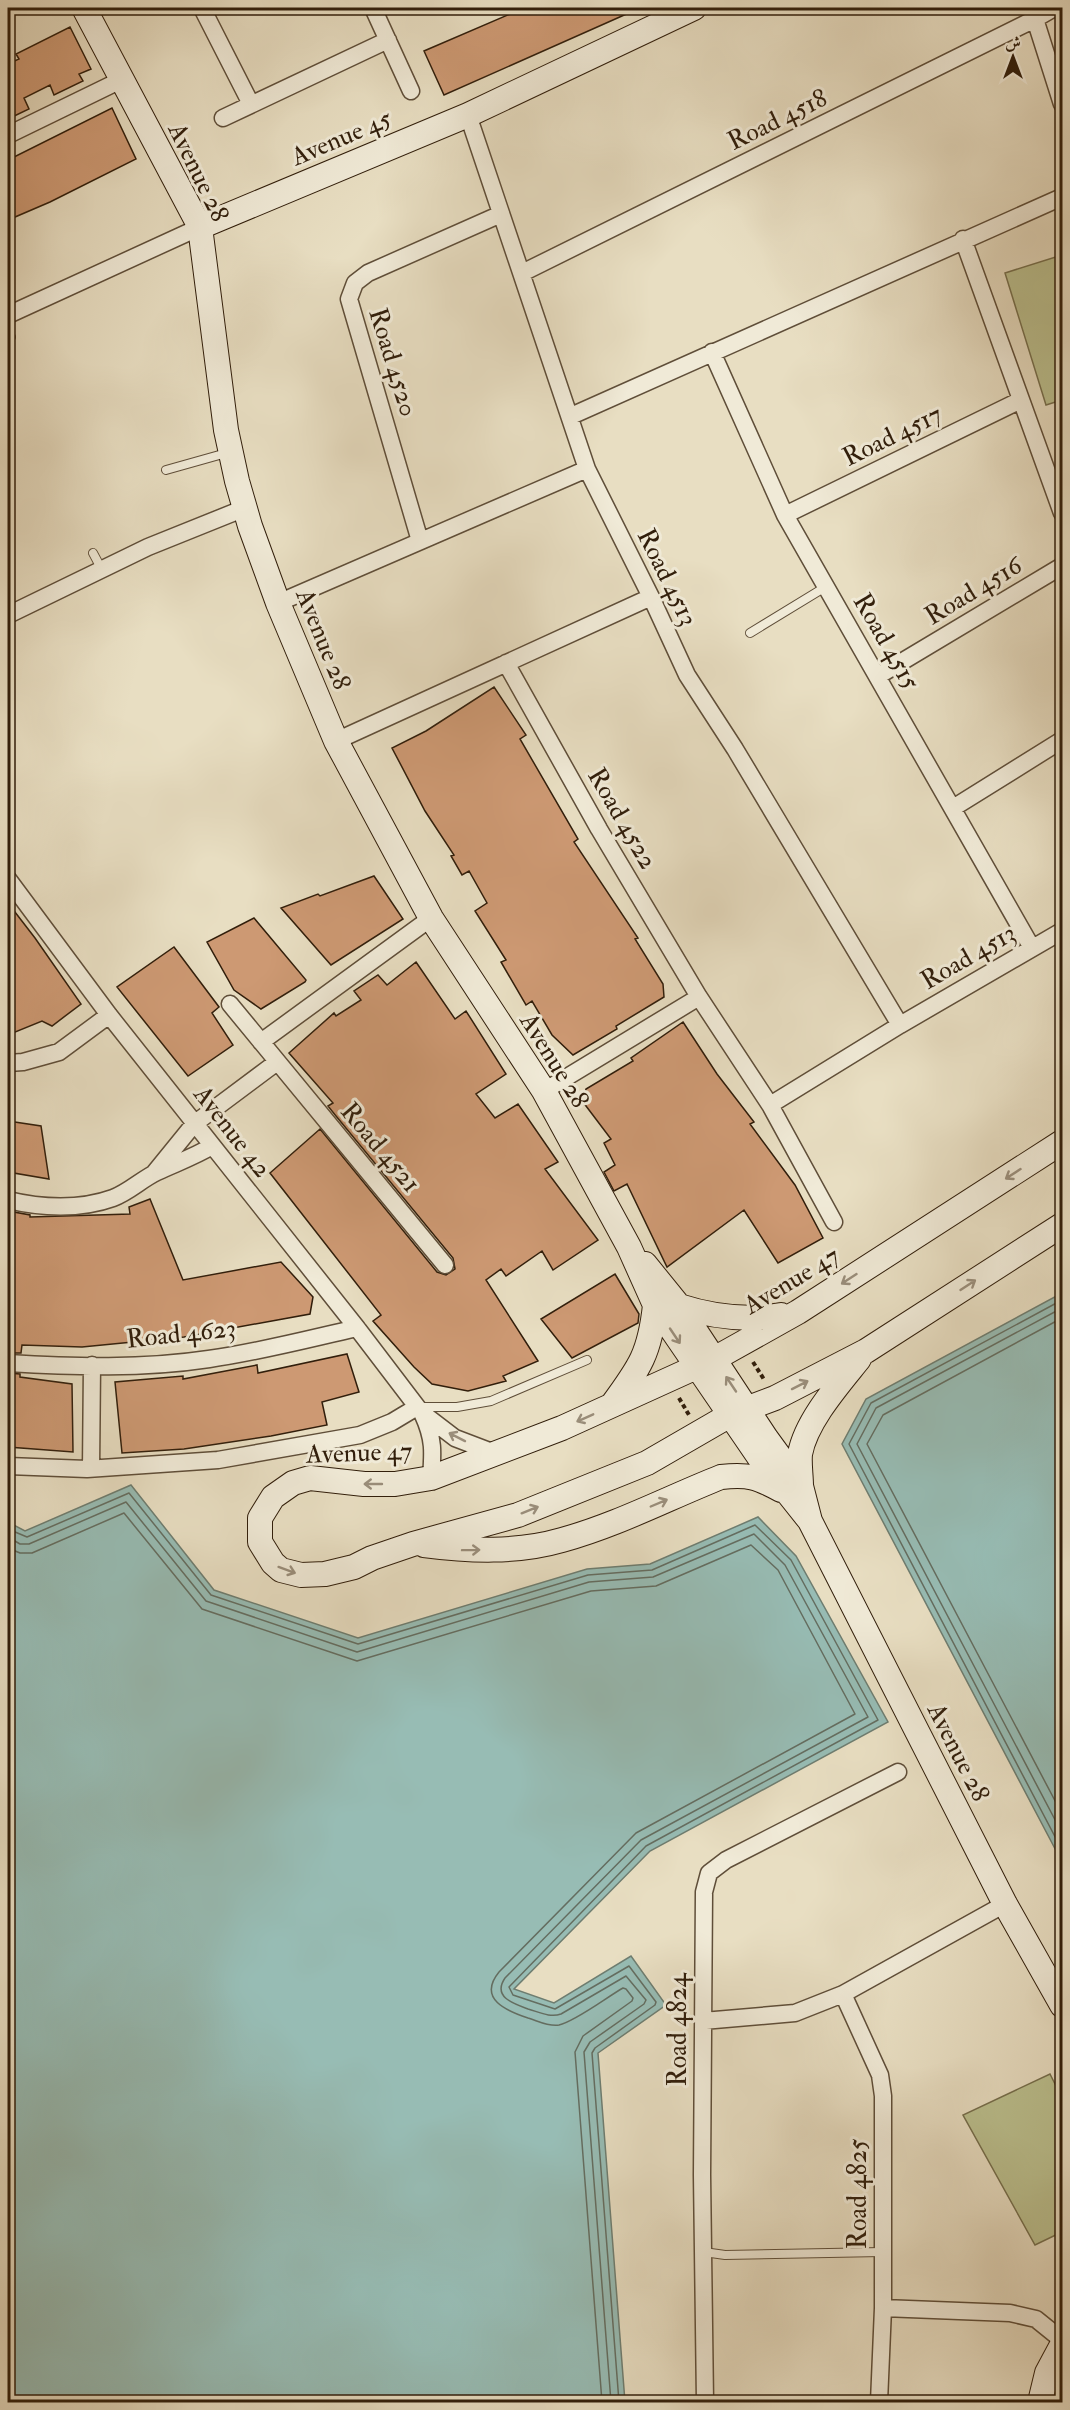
<svg xmlns="http://www.w3.org/2000/svg" width="1070" height="2410" font-family="'IM FELL Double Pica',Amiri,serif">
  <style>
    .green { fill: #bbc08f; stroke: #766f4d; stroke-width: 1.5 }
    .water { fill: #97bcb4; stroke: #6e7d70; stroke-width: 1.5 }
    .lines { fill: none; stroke-linecap: round; stroke-linejoin: round }
    .shore { stroke: #646d60; stroke-width: 1.5 }
    .building { fill: #cd9973; stroke: #311e0b; stroke-width: 1.5 }
    .lane-casing { stroke: #5f4e39; stroke-width: 10 }
    .street-casing { stroke: #5f4e39; stroke-width: 19 }
    .secondary-casing { stroke: #311e0b; stroke-width: 26 }
    .path { stroke: #311e0b; stroke-width: 4; stroke-dasharray: 4.5 3; stroke-linecap: butt }
    .lane { stroke: #f0ead7; stroke-width: 8 }
    .street { stroke: #f0ead7; stroke-width: 16 }
    .secondary { stroke: #f0ead7; stroke-width: 24 }
    .oneway { stroke: #9a8e7b }
    .labels { text-anchor: middle; stroke-width: 6; stroke-linejoin: round; paint-order: stroke }
    .street-label { font-size: 26px; fill: #311e0b; stroke: #f0ead7 }
  </style>
  <rect width="100%" height="100%" fill="#e8dec2"/>
  <filter id="stains"><feTurbulence type="fractalNoise" baseFrequency=".00333" numOctaves="4"/><feColorMatrix values="0 0 0 0 .2 0 0 0 0 .09 0 0 0 0 .02 0 0 0 .5 -.17"/></filter>
  <radialGradient id="worn" r=".72"><stop offset=".6" stop-color="#630" stop-opacity="0"/><stop offset="1" stop-color="#630" stop-opacity=".3"/></radialGradient>
  <path class="green" d="M1062 255V400L1046 405 1005 273Z
    M1050 2074 1062 2098V2232L1035 2245 963 2115Z"/>
  <path class="water" d="M1062 1293V1862L842 1444 866 1399Z
    M131 1485 214 1590 358 1638 587 1569 650 1564 758 1517 796 1556 888 1722 650 1851 514 1989 554 2003 631 1956 666 2005 598 2053 625 2402H8V1522L25 1531Z"/>
  <g class="lines">
    <path class="shore" d="M1062 1300 871 1403 849 1444 1062 1850
      M1062 1308 876 1408 857 1444 1062 1833
      M1062 1318 883 1415 867 1444 1062 1814
      M8 1529 27 1537 129 1493 211 1595 358 1644 588 1575 652 1570 755 1525 791 1560 878 1720 646 1846 509 1987 513 1995 555 2009 629 1966 656 2002 655 2005 595 2048 592 2053 619 2402
      M8 1537 20 1544H29L126 1502 206 1601 357 1652 589 1582 653 1577 754 1534 785 1565 868 1717 641 1840 505 1978C492 1997 514 2004 528 2009 539 2012 550 2018 561 2014L626 1976 646 2000 644 2004 590 2042 584 2052 611 2402
      M8 1548 20 1553H32L124 1513 202 1609 357 1661 591 1591 656 1586 751 1545 778 1570 855 1714 636 1833 499 1972C477 1999 507 2011 528 2018 538 2021 549 2027 559 2025 576 2021 607 1997 623 1988L626 1989 633 1998 632 2001 583 2036 575 2052 602 2402"/>
  </g>
  <path class="building" d="M524 8H640L444 95 424 51Z
    M70 27 91 69 79 74 83 81 54 95 50 85 24 98 29 109 8 119V64L19 59 16 54Z
    M112 108 136 159 50 202 8 220V160Z
    M494 687 526 735 520 739 578 839 574 842 638 938 635 939 663 984 664 997 616 1026 617 1029 573 1055 552 1035 532 1001 526 1005 501 962 506 960 475 911 487 903 469 871 462 875 451 856 454 855 425 811 392 748 426 731Z
    M374 876 403 919 331 965 281 908 318 894 320 896Z
    M8 903 35 938 81 1004 52 1026 42 1021 8 1035Z
    M254 918 306 980 305 982 261 1009 234 990 207 942Z
    M174 947 219 1007 212 1013 233 1045 188 1076 117 987Z
    M416 962 455 1019 466 1011 506 1074 476 1094 495 1118 518 1104 558 1162 545 1169 598 1240 553 1270 542 1251 506 1276 501 1269 486 1280 538 1361 503 1376 506 1381 468 1391 432 1384 414 1367 373 1321 381 1315 270 1173 320 1129 437 1272 446 1275 455 1269 453 1258 336 1116 328 1106 333 1103 289 1053 334 1013 336 1016 361 1000 354 991 378 975 387 985Z
    M683 1022 717 1074 754 1122 750 1124 795 1185 823 1238 778 1263 744 1210 667 1267 627 1184 614 1191 604 1172 615 1165 604 1143 611 1139 583 1102 586 1089 633 1061 631 1058Z
    M8 1121 41 1126 49 1179 8 1172Z
    M150 1199 183 1280 281 1262 313 1297 310 1314 184 1337 82 1347 22 1345 21 1353H8V1211L30 1215V1217L130 1214 129 1207Z
    M615 1274 639 1314 638 1323 572 1358 541 1319Z
    M347 1354 359 1392 322 1402 327 1425 271 1436 184 1449 122 1453 115 1382 183 1376V1379L257 1365 258 1373Z
    M8 1373 20 1374V1377L72 1384 73 1452 8 1447Z"/>
  <g class="lines">
    <g class="lane-casing">
      <path id="lane" d="M8 332 11 337
        M166 470 230 452
        M93 553 101 568
        M750 633 827 586
        M417 1407H457L491 1401 587 1360
        M704 2252 725 2255 882 2252"/>
    </g>
    <g class="street-casing">
      <path id="street" d="M202 8 251 104
        M373 8 411 91
        M1035 19 1062 104
        M468 115 587 469 651 597 687 675 735 749 900 1025
        M223 118 388 40
        M8 135 121 80
        M963 239 1062 513
        M522 273 1035 19 1054 8
        M8 315 200 227
        M712 352 785 515 1032 948
        M571 416 1062 197
        M785 515 1021 400
        M420 541 349 299 355 283 368 273 501 214
        M278 603 587 469
        M8 615 148 547 245 508
        M506 663 599 829 699 997 770 1105 834 1222
        M878 676 1062 566
        M336 741 651 597
        M953 808 1062 740
        M8 879 109 1015 357 1328 421 1412 455 1438 497 1454
        M230 1004 445 1265
        M261 1042 431 918
        M8 1063 23 1062 59 1052 109 1015
        M544 1091 699 997
        M770 1105 900 1025 1062 931
        M155 1172 194 1124 277 1062
        M8 1200C41 1208 80 1210 113 1198 129 1192 142 1179 157 1172 176 1163 194 1157 212 1146
        M8 1363C74 1367 143 1369 209 1359 259 1352 308 1339 357 1328
        M423 1415C434 1439 433 1452 431 1478
        M8 1466 87 1469 218 1460 360 1435 392 1422 417 1407
        M91 1469 92 1365
        M843 1994 880 2075 883 2096V2308L879 2402
        M703 2021 795 2013 843 1994 1005 1904
        M883 2308 1010 2313 1036 2319 1062 2340
        M705 2402 702 2175 704 1892 709 1873 726 1860 898 1772"/>
    </g>
    <g class="secondary-casing">
      <path id="secondary" d="M84 8 200 227 226 430 237 481 250 526 278 603 336 741 431 918 544 1091 629 1247 655 1305 759 1457 810 1521
        M200 227 468 115 694 8
        M1062 1142 798 1312 714 1359 562 1428 431 1478 395 1484H364L310 1478 293 1483 273 1497 260 1518V1542L273 1563 281 1570 301 1575 325 1574 354 1567 372 1558 413 1544 518 1515 647 1463 730 1415 775 1398 866 1351 1062 1225
        M645 1264 679 1306 766 1438 801 1486 810 1521 1005 1904 1062 2005
        M679 1306C713 1317 745 1321 781 1315
        M612 1405C640 1367 650 1353 655 1305
        M801 1486C801 1476 799 1464 800 1454 806 1421 839 1384 859 1359
        M424 1545C470 1551 517 1553 562 1540 617 1525 668 1498 721 1477 749 1474 757 1477 781 1490
        M1040 2402 1047 2373 1062 2345"/>
    </g>
    <path class="path" d="M753 1362 765 1381
      M679 1398 689 1415"/>
    <use href="#lane" class="lane"/>
    <use href="#street" class="street"/>
    <use href="#secondary" class="secondary"/>
  </g>
  <defs><path id="oneway-shaft" d="M-6 0H5M1.5-3L5.5 0L1.5 3" fill="none" stroke-width="1.6" stroke-linecap="round" stroke-linejoin="round" transform="scale(1.5)"/></defs>
  <g class="oneway">
    <use href="#oneway-shaft" transform="translate(1013 1174) rotate(147)"/>
    <use href="#oneway-shaft" transform="translate(849 1279) rotate(147)"/>
    <use href="#oneway-shaft" transform="translate(968 1285) rotate(-33)"/>
    <use href="#oneway-shaft" transform="translate(675 1336) rotate(56)"/>
    <use href="#oneway-shaft" transform="translate(731 1384) rotate(-124)"/>
    <use href="#oneway-shaft" transform="translate(800 1385) rotate(-27)"/>
    <use href="#oneway-shaft" transform="translate(585 1418) rotate(156)"/>
    <use href="#oneway-shaft" transform="translate(457 1437) rotate(-153)"/>
    <use href="#oneway-shaft" transform="translate(373 1484) rotate(180)"/>
    <use href="#oneway-shaft" transform="translate(659 1503) rotate(-23)"/>
    <use href="#oneway-shaft" transform="translate(530 1510) rotate(-22)"/>
    <use href="#oneway-shaft" transform="translate(471 1550) rotate(-1)"/>
    <use href="#oneway-shaft" transform="translate(287 1570) rotate(20)"/>
  </g>
  <g class="labels">
    <g class="street-label">
      <text transform="translate(777 119) rotate(-26)" y="9">Road 4518</text>
      <text transform="translate(341 137) rotate(-23)" y="9">Avenue 45</text>
      <text transform="translate(199 172) rotate(64)" y="9">Avenue 28</text>
      <text transform="translate(394 362) rotate(73)" y="9">Road 4520</text>
      <text transform="translate(892 435) rotate(-26)" y="9">Road 4517</text>
      <text transform="translate(668 577) rotate(64)" y="9">Road 4513</text>
      <text transform="translate(973 590) rotate(-31)" y="9">Road 4516</text>
      <text transform="translate(324 639) rotate(68)" y="9">Avenue 28</text>
      <text transform="translate(887 641) rotate(60)" y="9">Road 4515</text>
      <text transform="translate(623 818) rotate(60)" y="9">Road 4522</text>
      <text transform="translate(968 956) rotate(-30)" y="9">Road 4513</text>
      <text transform="translate(555 1060) rotate(58)" y="9">Avenue 28</text>
      <text transform="translate(233 1131) rotate(52)" y="9">Avenue 42</text>
      <text transform="translate(381 1147) rotate(50)" y="9">Road 4521</text>
      <text transform="translate(791 1280) rotate(-31)" y="9">Avenue 47</text>
      <text transform="translate(181 1333) rotate(-6)" y="9">Road 4623</text>
      <text transform="translate(359 1452) rotate(-2)" y="9">Avenue 47</text>
      <text transform="translate(959 1752) rotate(63)" y="9">Avenue 28</text>
      <text transform="translate(677 2030) rotate(-90)" y="9">Road 4824</text>
      <text transform="translate(857 2194) rotate(-90)" y="9">Road 4825</text>
    </g>
  </g>
  <rect width="1070" height="2410" fill="none" stroke="#e8dec2" stroke-width="30"/>
  <rect x="9" y="9" width="1052" height="2392" fill="none" stroke="#311e0b" stroke-width="3"/>
  <rect x="15" y="15" width="1040" height="2380" fill="none" stroke="#311e0b" stroke-width="1.5"/>
  <g transform="translate(1013 57)" stroke="#f0ead7" stroke-width="4.5" paint-order="stroke">
  <path d="M0-4.5L10 22L0 15L-10 22Z" fill="#311e0b"/>
  <text y="-9" font-size="16" font-weight="bold" text-anchor="middle" fill="#311e0b">ش</text>
  </g>
  <rect width="100%" height="100%" filter="url(#stains)"/>
  <rect width="100%" height="100%" fill="url(#worn)"/>
</svg>
